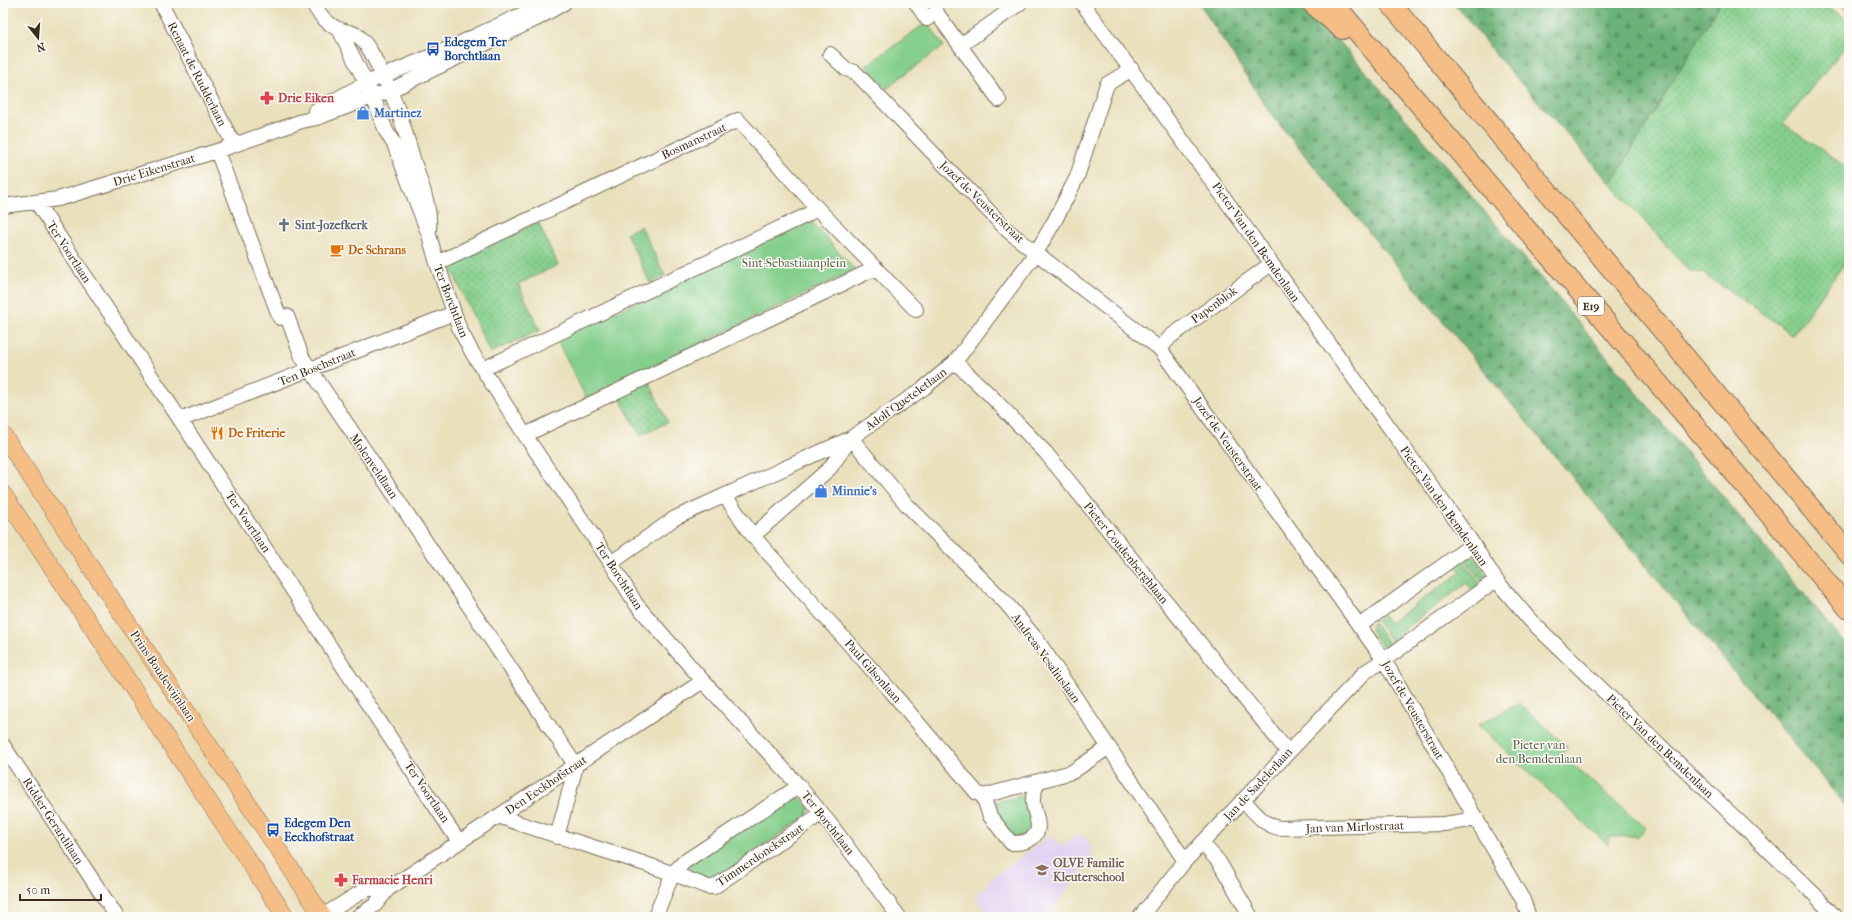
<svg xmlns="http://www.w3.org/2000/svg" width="1852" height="920" font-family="'IM FELL French Canon',serif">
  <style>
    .built { fill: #e3d3f2 }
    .grass { fill: url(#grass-dots); stroke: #607c55 }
    .forest { fill: url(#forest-firs); stroke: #546e4b }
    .park { fill: #85cf8c; stroke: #607c55 }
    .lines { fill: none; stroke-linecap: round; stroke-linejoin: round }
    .minor-casing { stroke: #786a55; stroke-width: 16 }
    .major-casing { stroke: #786a55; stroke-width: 18 }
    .highway-casing { stroke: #786a55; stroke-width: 22 }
    .minor { stroke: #fff; stroke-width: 14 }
    .major { stroke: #f6be87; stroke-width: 17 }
    .highway { stroke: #f6be87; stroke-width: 20 }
    .labels { text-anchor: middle; stroke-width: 3; stroke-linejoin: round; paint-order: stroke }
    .shield { fill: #fdfcf7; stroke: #75695f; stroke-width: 1 }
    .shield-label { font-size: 11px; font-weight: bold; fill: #3b2a1e }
    .transit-label { font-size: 12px; font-weight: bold; fill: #164399; stroke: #fdfcf7; text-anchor: start }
    .street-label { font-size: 12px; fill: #3b2a1e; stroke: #fdfcf7 }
    .health-label { font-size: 12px; font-weight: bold; fill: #be3a42; stroke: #fdfcf7; text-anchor: start }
    .shop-label { font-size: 12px; font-weight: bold; fill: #366cbe; stroke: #fdfcf7; text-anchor: start }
    .worship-label { font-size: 12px; font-weight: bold; fill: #5b616d; stroke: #fdfcf7; text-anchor: start }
    .food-label { font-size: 12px; font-weight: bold; fill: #c56008; stroke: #fdfcf7; text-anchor: start }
    .park-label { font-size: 12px; fill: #515c3f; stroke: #fdfcf7 }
    .education-label { font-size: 12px; font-weight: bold; fill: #785e54; stroke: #fdfcf7; text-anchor: start }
  </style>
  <defs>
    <pattern id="grass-dots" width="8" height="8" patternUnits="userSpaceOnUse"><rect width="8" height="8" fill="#85cf8c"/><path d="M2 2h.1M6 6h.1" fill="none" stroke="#6ea872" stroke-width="1.8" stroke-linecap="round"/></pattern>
    <pattern id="forest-firs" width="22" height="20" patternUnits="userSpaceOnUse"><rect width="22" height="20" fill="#6cb278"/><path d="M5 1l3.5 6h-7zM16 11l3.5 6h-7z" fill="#5a9162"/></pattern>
  </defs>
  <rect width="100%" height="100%" fill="#fdfcf7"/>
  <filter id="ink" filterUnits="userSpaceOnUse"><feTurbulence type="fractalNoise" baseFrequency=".025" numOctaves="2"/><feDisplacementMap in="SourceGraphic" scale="8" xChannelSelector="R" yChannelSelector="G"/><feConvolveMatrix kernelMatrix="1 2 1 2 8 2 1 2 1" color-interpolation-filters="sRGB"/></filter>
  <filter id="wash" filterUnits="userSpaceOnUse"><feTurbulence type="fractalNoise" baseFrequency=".012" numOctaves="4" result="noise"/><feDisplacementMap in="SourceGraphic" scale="16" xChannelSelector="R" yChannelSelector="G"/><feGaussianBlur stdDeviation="0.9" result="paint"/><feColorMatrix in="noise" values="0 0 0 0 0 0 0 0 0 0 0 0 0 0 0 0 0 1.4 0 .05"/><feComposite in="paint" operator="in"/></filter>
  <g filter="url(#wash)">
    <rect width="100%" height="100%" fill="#e9e0bc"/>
    <path class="built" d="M1075 834 1081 838 1083 836 1088 841 1091 850V859L1047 917H991L975 895 989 885 987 882 1050 836 1064 847Z"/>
    <path class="grass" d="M1720 3H1820L1849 20V42L1783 123 1849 169V257L1792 336 1778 324 1704 274 1688 270 1611 184Z
      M538 222 558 265 518 284 540 330 490 353 450 266Z
      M641 226 665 276 650 283 626 233Z
      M648 380 668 422 640 435 618 395Z
      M1467 556H1474L1487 577 1482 582 1464 558Z
      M1462 559 1480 584 1472 590 1467 583 1404 629 1397 634 1401 643 1395 646 1376 620 1383 615 1389 623 1461 572 1455 564Z
      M1373 622 1392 648H1384C1378 640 1367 632 1373 622Z"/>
    <path class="forest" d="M1199 3H1300L1334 35 1539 275 1849 648V810L1273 117Z
      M1454 3H1720L1611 184 1497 56Z"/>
    <path class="park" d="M927 22 944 46 902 76 887 89 866 66Z
      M809 219 855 270 586 398 557 340Z
      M1519 703 1567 747 1561 755 1646 828 1638 836 1608 837V845L1478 725Z
      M1029 794 1035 823 1027 835 1014 837 991 812 992 803Z
      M794 795C803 799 811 805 807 816L710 882 689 874 687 869 688 865Z"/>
  </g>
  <g filter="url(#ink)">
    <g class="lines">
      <g class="minor-casing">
        <path id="minor" d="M161 3 234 145
          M313 3C318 14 329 26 341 30 349 32 357 33 362 40 369 47 374 57 378 66 396 98 404 128 414 162 421 184 431 207 429 230
          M916 3 927 19 936 12 999 100
          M1082 3C1214 182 1343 363 1473 544L1496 580 1530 620 1815 895 1835 917
          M1848 3 1849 4
          M339 29 373 97 386 131 394 144 429 235 437 263 460 330 473 354 525 435 611 563 636 604 703 681 799 786 831 825 899 917
          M961 45 1020 3
          M830 54 846 69 855 72 1008 231 1160 349 1384 660 1523 900 1529 917
          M315 111 366 83 439 53 529 11 549 4
          M217 151 280 318 287 316 302 357 576 766 557 837
          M37 203 459 842
          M3 206 58 199 217 151 302 121 317 118 391 90 538 18 564 3
          M437 263 738 120 817 208 916 310
          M1160 349 1170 337 1271 264
          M955 362 990 395 1046 453 1288 752
          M483 369 807 215 817 208
          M180 420 454 313
          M525 435 876 268
          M725 496 753 536 891 691 977 793 983 796 990 816 1011 843C1018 843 1023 843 1029 840 1045 831 1035 817 1033 803 1032 796 1035 789 1038 782
          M753 536 830 468 851 438 906 504 1005 602 1037 640 1185 861
          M611 563 675 518 851 438 924 388 955 362 1036 253 1055 220 1077 177 1107 84 1132 69
          M1359 626 1473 544
          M3 745 117 917
          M983 796 1072 772 1109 747
          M1243 800C1254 811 1263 825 1279 828L1444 824 1477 819
          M498 816C568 841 640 859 708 887H714L822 813
          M1202 843 1219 862 1251 917
          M321 917 366 889H388
          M357 917 375 905 388 889 703 681
          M655 917 673 873 684 862 799 786
          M1140 917 1185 861 1365 672 1384 660 1496 580"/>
      </g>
      <g class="major-casing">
        <path id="major" d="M3 435 323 917
          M3 494 286 917"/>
      </g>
      <g class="highway-casing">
        <path id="highway" d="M1312 3 1342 29
          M1333 3 1734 472 1849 609
          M1390 3 1849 554"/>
      </g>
      <use href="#minor" class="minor"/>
      <use href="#major" class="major"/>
      <use href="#highway" class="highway"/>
    </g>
  </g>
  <defs>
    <g id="bus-bare" transform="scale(1.08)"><path d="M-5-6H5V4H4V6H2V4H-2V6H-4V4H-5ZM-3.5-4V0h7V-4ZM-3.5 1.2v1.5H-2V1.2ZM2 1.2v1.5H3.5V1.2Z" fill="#1a4fb4" stroke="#fdfcf7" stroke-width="2.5" paint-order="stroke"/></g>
    <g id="pharmacy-bare" transform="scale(1.08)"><path d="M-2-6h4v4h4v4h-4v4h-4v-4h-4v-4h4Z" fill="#e0444e" stroke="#fdfcf7" stroke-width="2.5" paint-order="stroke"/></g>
    <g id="shop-bare" transform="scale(1.08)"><path d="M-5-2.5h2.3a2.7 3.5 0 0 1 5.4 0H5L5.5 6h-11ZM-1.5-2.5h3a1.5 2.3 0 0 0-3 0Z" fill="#3f7fe0" stroke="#fdfcf7" stroke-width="2.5" paint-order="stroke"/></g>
    <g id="church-bare" transform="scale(1.08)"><path d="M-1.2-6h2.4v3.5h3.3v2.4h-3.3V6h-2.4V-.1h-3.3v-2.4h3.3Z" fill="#6b7280" stroke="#fdfcf7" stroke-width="2.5" paint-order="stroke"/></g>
    <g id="cafe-bare" transform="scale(1.08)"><path d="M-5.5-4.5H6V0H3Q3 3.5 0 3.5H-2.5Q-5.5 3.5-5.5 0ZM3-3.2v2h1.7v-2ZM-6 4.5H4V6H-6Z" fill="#e8710a" stroke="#fdfcf7" stroke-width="2.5" paint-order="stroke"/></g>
    <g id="restaurant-bare" transform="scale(1.08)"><path d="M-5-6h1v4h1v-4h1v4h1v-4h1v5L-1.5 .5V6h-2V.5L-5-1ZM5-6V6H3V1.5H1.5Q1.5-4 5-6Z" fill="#e8710a" stroke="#fdfcf7" stroke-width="2.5" paint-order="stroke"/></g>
    <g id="school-bare" transform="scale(1.08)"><path d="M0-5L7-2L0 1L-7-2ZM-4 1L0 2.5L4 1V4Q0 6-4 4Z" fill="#8d6e63" stroke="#fdfcf7" stroke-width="2.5" paint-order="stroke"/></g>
  </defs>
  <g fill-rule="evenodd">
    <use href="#bus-bare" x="433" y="49"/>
    <use href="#pharmacy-bare" x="267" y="98"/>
    <use href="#shop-bare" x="363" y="113"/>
    <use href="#church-bare" x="284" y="225"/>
    <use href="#cafe-bare" x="337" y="250"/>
    <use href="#restaurant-bare" x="217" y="433"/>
    <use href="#shop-bare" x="821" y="491"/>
    <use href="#bus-bare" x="273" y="830"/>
    <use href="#school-bare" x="1042" y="870"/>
    <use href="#pharmacy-bare" x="341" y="880"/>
  </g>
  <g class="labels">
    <rect class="shield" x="1578" y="297" width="26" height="18" rx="3"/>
    <g class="shield-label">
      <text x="1591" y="310">E19</text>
    </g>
    <g class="transit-label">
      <text x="444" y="46">Edegem Ter<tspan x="444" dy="14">Borchtlaan</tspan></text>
      <text x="284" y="827">Edegem Den<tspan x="284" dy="14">Eeckhofstraat</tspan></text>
    </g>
    <g class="street-label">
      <text transform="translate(197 74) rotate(63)" y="4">Renaat de Rudderlaan</text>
      <text transform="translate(694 141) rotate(-25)" y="4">Bosmanstraat</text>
      <text transform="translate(154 170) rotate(-17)" y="4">Drie Eikenstraat</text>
      <text transform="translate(982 202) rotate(44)" y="4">Jozef de Veusterstraat</text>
      <text transform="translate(1256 242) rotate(55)" y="4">Pieter Van den Bemdenlaan</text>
      <text transform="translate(69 252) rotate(57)" y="4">Ter Voortlaan</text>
      <text transform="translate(451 301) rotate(69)" y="4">Ter Borchtlaan</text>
      <text transform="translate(1214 305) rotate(-36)" y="4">Papenblok</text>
      <text transform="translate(317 367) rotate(-22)" y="4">Ten Boschstraat</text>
      <text transform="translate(906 399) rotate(-36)" y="4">Adolf Queteletlaan</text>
      <text transform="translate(1228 444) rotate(55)" y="4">Jozef de Veusterstraat</text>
      <text transform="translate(374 466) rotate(56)" y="4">Molenveldlaan</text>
      <text transform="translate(1444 506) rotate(55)" y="4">Pieter Van den Bemdenlaan</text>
      <text transform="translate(248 522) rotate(56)" y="4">Ter Voortlaan</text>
      <text transform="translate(1126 553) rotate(51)" y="4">Pieter Coudenberghlaan</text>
      <text transform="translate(619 576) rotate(57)" y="4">Ter Borchtlaan</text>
      <text transform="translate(1046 658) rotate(54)" y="4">Andreas Vesaliuslaan</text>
      <text transform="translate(873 671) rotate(49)" y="4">Paul Gilsonlaan</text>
      <text transform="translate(163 676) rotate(56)" y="4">Prins Boudewijnlaan</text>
      <text transform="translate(1413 710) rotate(60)" y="4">Jozef de Veusterstraat</text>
      <text transform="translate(1660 746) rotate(44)" y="4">Pieter Van den Bemdenlaan</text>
      <text transform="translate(1258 784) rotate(-47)" y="4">Jan de Sadelerlaan</text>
      <text transform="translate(546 785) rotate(-34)" y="4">Den Eeckhofstraat</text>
      <text transform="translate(427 792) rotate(56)" y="4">Ter Voortlaan</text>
      <text transform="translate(53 821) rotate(57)" y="4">Ridder Gerardilaan</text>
      <text transform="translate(828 823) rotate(52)" y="4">Ter Borchtlaan</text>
      <text transform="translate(1355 827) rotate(-2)" y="4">Jan van Mirlostraat</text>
      <text transform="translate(760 855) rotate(-34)" y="4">Timmerdonckstraat</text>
    </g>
    <g class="health-label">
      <text x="278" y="102">Drie Eiken</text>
      <text x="352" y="884">Farmacie Henri</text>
    </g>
    <g class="shop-label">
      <text x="374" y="117">Martinez</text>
      <text x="832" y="495">Minnie's</text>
    </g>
    <g class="worship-label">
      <text x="295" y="229">Sint-Jozefkerk</text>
    </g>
    <g class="food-label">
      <text x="348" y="254">De Schrans</text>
      <text x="228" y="437">De Friterie</text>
    </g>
    <g class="park-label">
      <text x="794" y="267">Sint-Sebastiaanplein</text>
      <text x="1539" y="749">Pieter van<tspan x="1539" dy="14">den Bemdenlaan</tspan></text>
    </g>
    <g class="education-label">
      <text x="1053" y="867">OLVE Familie<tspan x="1053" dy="14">Kleuterschool</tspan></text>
    </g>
  </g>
  <rect width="1852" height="920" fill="none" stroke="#fdfcf7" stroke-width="16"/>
  <g transform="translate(38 38) rotate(163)" stroke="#fdfcf7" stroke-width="3" paint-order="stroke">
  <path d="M0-3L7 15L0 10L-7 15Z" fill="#3b2a1e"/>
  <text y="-6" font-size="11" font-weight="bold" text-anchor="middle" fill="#3b2a1e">N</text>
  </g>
  <path d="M20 894v6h81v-6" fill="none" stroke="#3b2a1e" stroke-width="2"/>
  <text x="26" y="894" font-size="12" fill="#3b2a1e" stroke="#fdfcf7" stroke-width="3" paint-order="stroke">50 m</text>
</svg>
